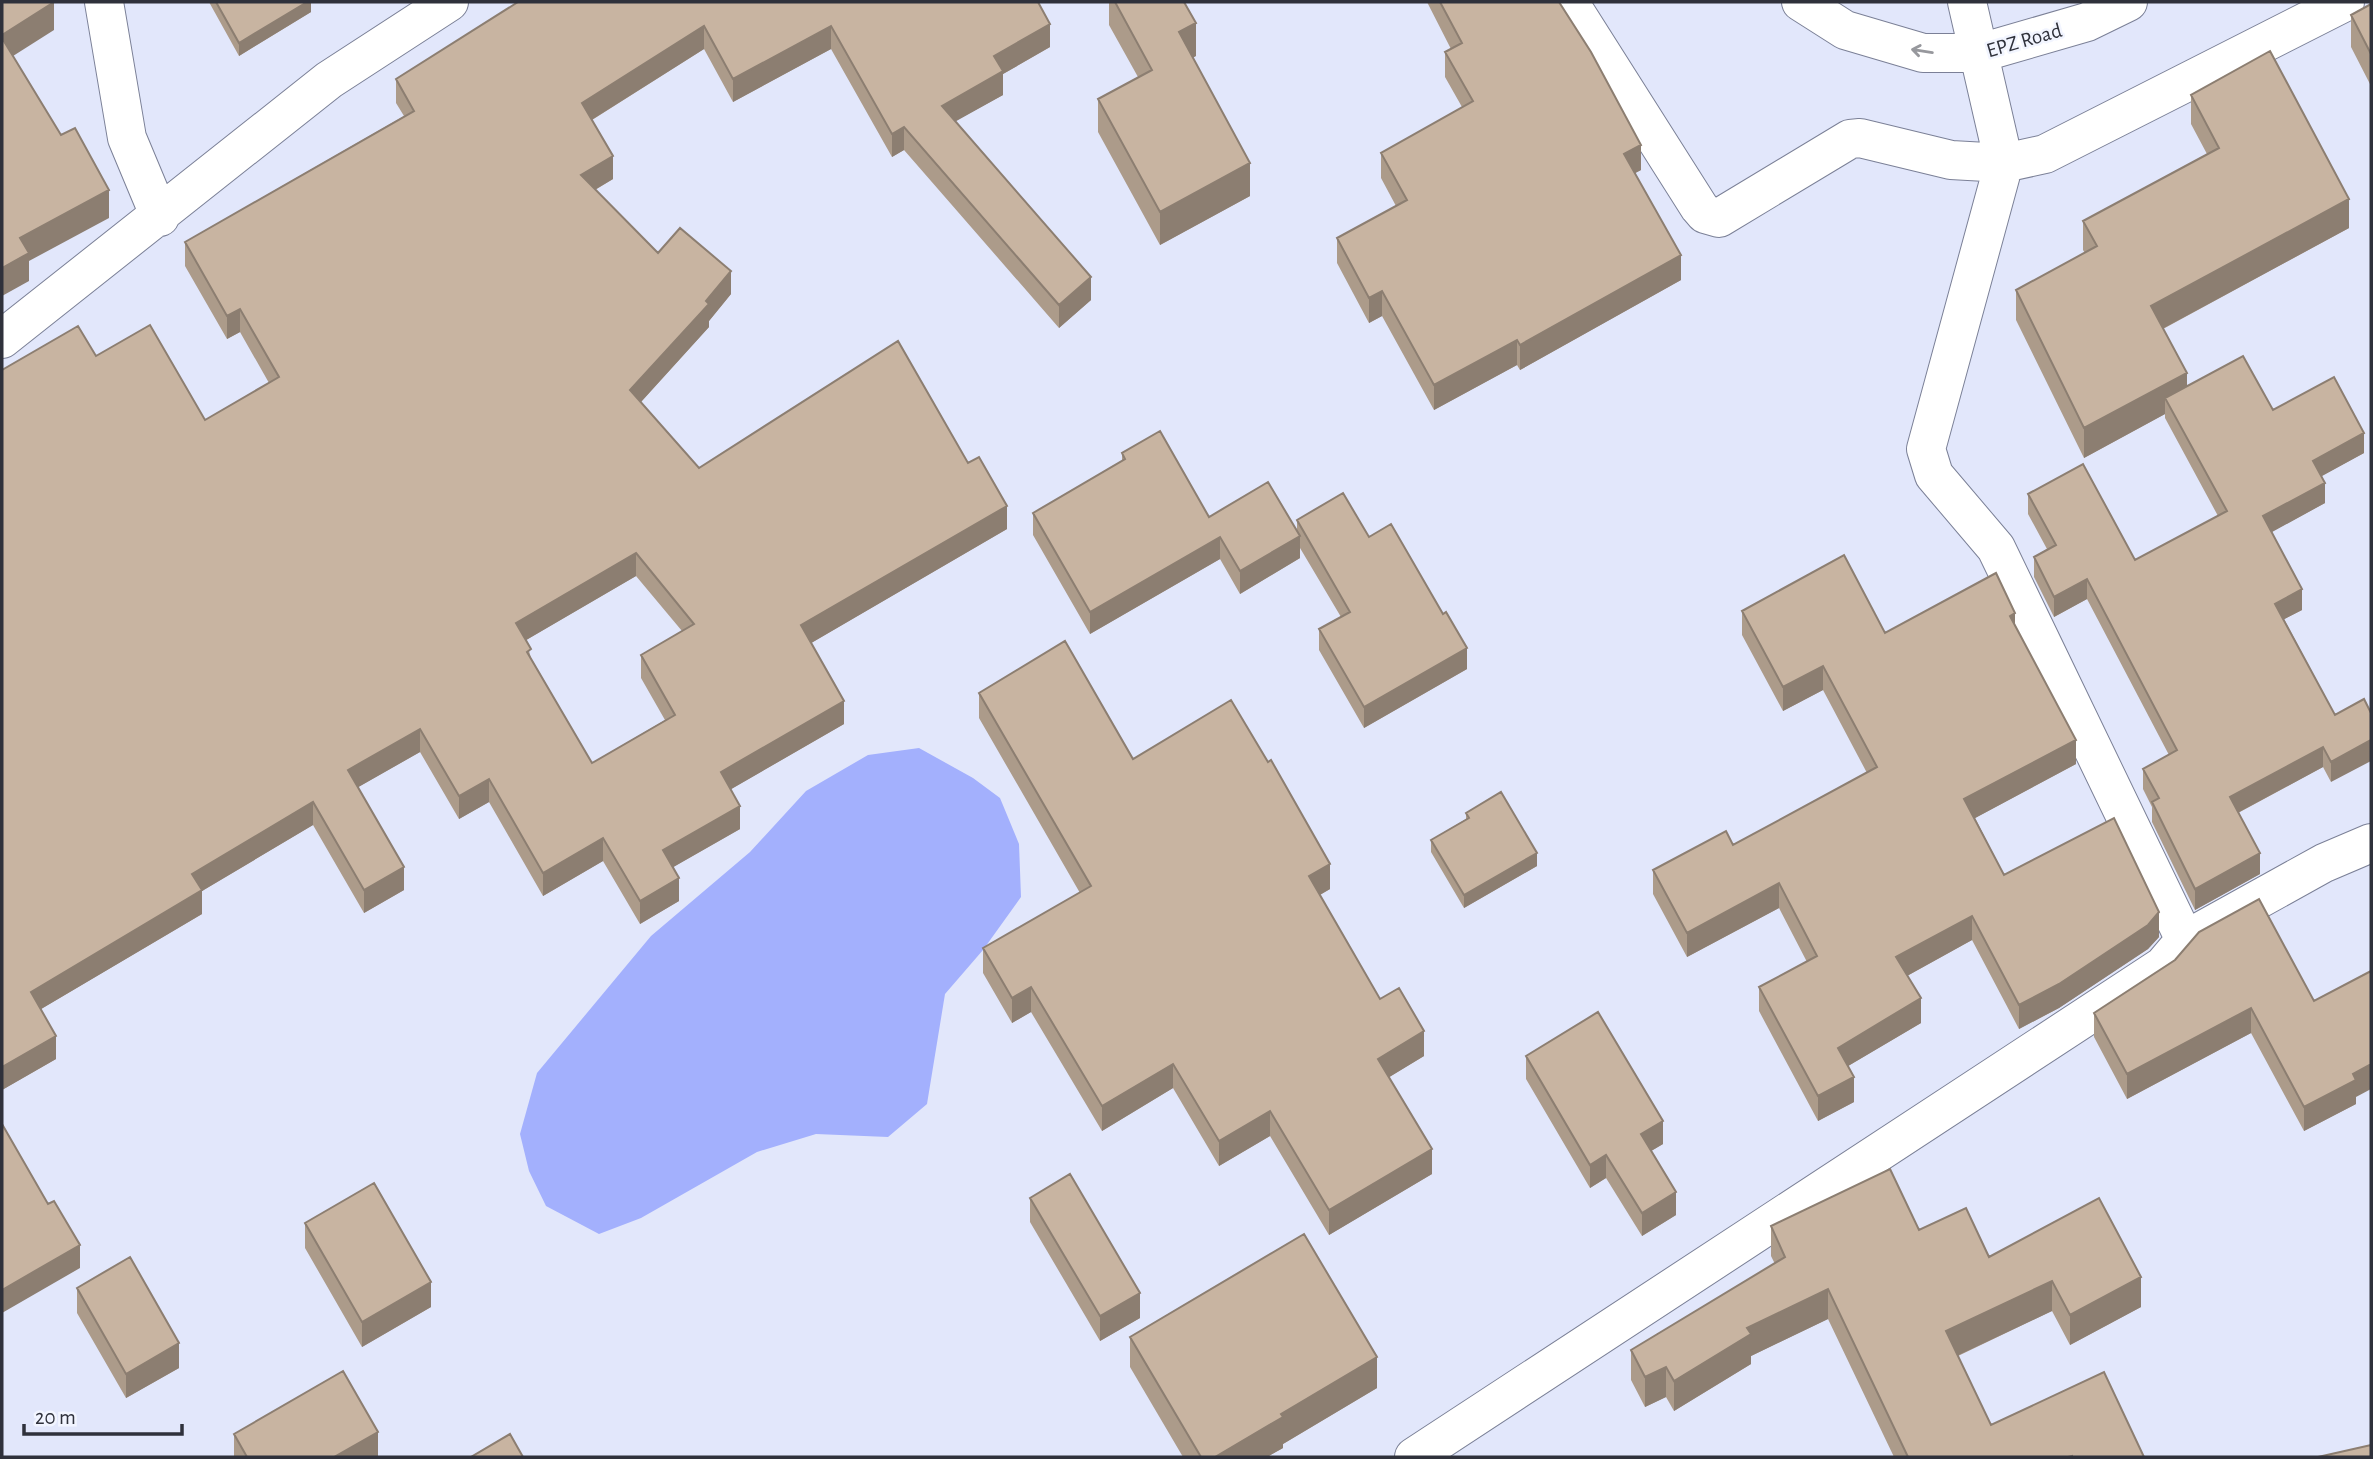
<svg xmlns="http://www.w3.org/2000/svg" width="2373" height="1459" font-family="'Alegreya Sans',sans-serif">
  <style>
    .water { fill: #a3b0fd }
    .lines { fill: none; stroke-linecap: round; stroke-linejoin: round }
    .street-casing { stroke: #7b8097; stroke-width: 40 }
    .secondary-casing { stroke: #7b8097; stroke-width: 40 }
    .street { stroke: #fff; stroke-width: 38 }
    .secondary { stroke: #fff; stroke-width: 38 }
    .wall { fill: #ac9b8a; fill-rule: evenodd }
    .shaded-wall { fill: #8c7e71 }
    .building { fill: #c8b4a1; stroke: #8c7e71; stroke-width: 2; fill-rule: evenodd }
    .oneway { stroke: #97989d }
    .labels { text-anchor: middle; stroke-width: 5; stroke-linejoin: round; paint-order: stroke }
    .street-label { font-size: 21px; fill: #2f313b; stroke: #f2f5ff }
  </style>
  <rect width="100%" height="100%" fill="#e2e7fb"/>
  <path class="water" d="M919 748 973 778 1000 798 1019 844 1021 897 983 950 945 994 927 1104 888 1137 816 1134 757 1152 641 1218 599 1234 546 1206 529 1171 520 1134 537 1073 651 936 750 852 806 791 868 755Z"/>
  <g class="lines">
    <g class="street-casing">
      <path id="street" d="M104 2 127 138 160 217
        M1569 2 1699 207 1705 214 1719 218 1850 139 1860 138 1951 160 2004 163 2045 154 2345 2
        M1967 2 2004 163 1926 449 1934 475 1996 548 2185 940
        M2 339 329 80 449 2
        M1414 1457 2163 966 2185 940 2324 863 2371 843"/>
    </g>
    <g class="secondary-casing">
      <path id="secondary" d="M1801 2 1845 30 1923 53H1980L2087 22 2128 2"/>
    </g>
    <use href="#street" class="street"/>
    <use href="#secondary" class="secondary"/>
  </g>
  <path class="wall" d="M209 2H311V12L239 56Z
    M518 2H1038L1050 47 1003 74V95L955 121 1091 300 1059 328 904 150 892 157 831 49 733 102 704 49 592 120 613 179 595 190 658 253 731 294 709 321V327L641 402 699 468 1007 529 811 643 844 724 731 789 740 829 673 867 679 901 640 924 603 861 543 896 489 802 459 819 420 752 358 787 404 890 364 913 313 825 202 891V914L41 1009 56 1059 2 1090V370L96 356 205 420 269 383 240 332 227 339 185 266V242L404 116 396 103V79ZM636 576 682 631 641 655V678L665 720 592 763 531 658 526 640Z
    M1109 2H1184L1196 56 1193 57 1250 196 1160 245 1098 132V99L1138 77 1109 25Z
    M1427 2H1559L1641 170 1635 173 1681 280 1520 370 1517 365 1434 410 1382 316 1369 323 1337 263V238L1396 206 1381 178V153L1462 107 1445 77V52L1451 49Z
    M2371 4V86L2351 47V15Z
    M2191 95 2349 228 2163 329 2187 386 2273 410 2364 453 2321 476 2325 503 2271 532 2302 610 2284 619 2335 715 2331 782 2323 767 2238 813 2260 874 2195 910 2152 822V807L2143 789V769L2169 755 2087 599 2054 617 2034 577V557L2047 549 2028 514V494L2135 560 2218 516 2165 418V414L2084 458 2016 320V290L2085 253 2083 250V221L2207 154 2191 124Z
    M1122 453 1209 517 1297 529V520L1369 537 1467 669 1364 728 1319 650V629L1341 617 1300 548V558L1240 594 1220 559 1090 634 1033 535V513L1122 461Z
    M1742 611 1885 633 2015 625 2076 764 1975 818 2004 875 2159 937 2148 949 2059 1008 2019 1029 1972 940 1907 976 1921 1023 1848 1066 1854 1102 1818 1121 1759 1011V987L1807 962 1779 908 1687 957 1653 894V870L1733 845 1867 773 1823 690 1783 711 1742 635Z
    M979 693 1133 759 1330 889 1320 895 1380 999 1424 1056 1389 1077 1432 1174 1329 1235 1270 1136 1219 1166 1173 1088 1102 1131 1031 1012 1012 1023 983 973V948L1080 893 979 718Z
    M1466 813 1537 866 1464 908 1431 852V840L1466 819Z
    M2199 932 2356 1097V1104L2304 1131 2251 1033 2127 1099 2094 1037V1013L2175 960Z
    M1526 1056 1663 1144 1651 1151 1676 1215 1642 1236 1606 1178 1590 1188 1526 1079Z
    M1030 1198 1140 1318 1100 1341 1030 1222Z
    M305 1223 431 1307 362 1347 305 1248Z
    M1771 1226 1919 1230 1989 1257 2141 1307 2070 1345 2052 1311 1958 1356 1991 1425 2144 1457H1894L1828 1319 1751 1356V1364L1674 1411 1666 1397 1645 1407 1631 1380V1350L1775 1264 1771 1256Z
    M77 1288 179 1368 126 1398 77 1313Z
    M1130 1337 1377 1388 1283 1444V1448L1267 1457H1183L1130 1367Z
    M234 1434 378 1457H234Z"/>
  <path class="shaded-wall" d="M54 2V30L2 63V35Z
    M307 2H311V12L239 56V43Z
    M1196 23V56L1179 65V32Z
    M1050 24V47L1003 74V95L942 129V106L994 56Z
    M704 26V49L582 126V103Z
    M831 26V49L733 102V79Z
    M904 127V150L892 157V134Z
    M1641 145V170L1624 179V154Z
    M613 156V179L581 198V175Z
    M1250 163V196L1160 245V212Z
    M109 190V218L29 261V281L2 296V268L20 238Z
    M2349 199V228L2151 335V306Z
    M1681 255V280L1520 370V345Z
    M731 271V294L709 321V327L630 414V390Z
    M1091 277V300L1059 328V305Z
    M1382 291V316L1369 323V298Z
    M240 309V332L227 339V316Z
    M1517 340V365L1434 410V385Z
    M2187 373V402L2165 398V414L2084 458V428Z
    M2364 433V453L2313 481V461Z
    M2325 483V503L2263 537V516Z
    M1007 506V529L801 649V625Z
    M1300 536V558L1240 594V571Z
    M1220 537V559L1090 634V612Z
    M636 553V576L516 646V623Z
    M2087 579V599L2054 617V597Z
    M2302 589V610L2275 624V604Z
    M2015 613V638L2010 616Z
    M1467 648V669L1364 728V707Z
    M1823 666V690L1783 711V687Z
    M844 701V724L721 795V772Z
    M420 729V752L348 793V770Z
    M2076 740V764L1964 824V799Z
    M2371 740V761L2331 782V762Z
    M2323 747V767L2230 817V797Z
    M489 779V802L459 819V796Z
    M313 802V825L202 891V914L31 1015V992L192 874Z
    M740 806V829L663 873V850Z
    M603 838V861L543 896V873Z
    M1537 853V866L1464 908V895Z
    M2260 853V874L2195 910V889Z
    M1330 864V889L1309 901V876Z
    M404 867V890L364 913V890Z
    M679 878V901L640 924V901Z
    M1779 883V908L1687 957V933Z
    M2159 912V937L2148 949 2059 1008 2019 1029V1005Z
    M1972 916V940L1896 982V957Z
    M1031 987V1012L1012 1023V998Z
    M1921 998V1023L1838 1072V1048Z
    M2251 1008V1033L2127 1099V1074Z
    M1424 1031V1056L1378 1084V1059Z
    M56 1036V1059L2 1090V1067Z
    M1173 1064V1088L1102 1131V1106Z
    M2371 1064V1089L2356 1097V1104L2304 1131V1107L2353 1074Z
    M1854 1077V1102L1818 1121V1096Z
    M1270 1111V1136L1219 1166V1141Z
    M1663 1121V1144L1641 1157V1134Z
    M1432 1149V1174L1329 1235V1210Z
    M1606 1155V1178L1590 1188V1165Z
    M1676 1192V1215L1642 1236V1213Z
    M80 1245V1268L2 1313V1290Z
    M2141 1277V1307L2070 1345V1315Z
    M2052 1281V1311L1946 1361V1331Z
    M431 1282V1307L362 1347V1322Z
    M1828 1289V1319L1751 1356V1364L1674 1411V1381L1747 1328Z
    M1140 1293V1318L1100 1341V1316Z
    M179 1343V1368L126 1398V1374Z
    M1377 1357V1388L1283 1444V1448L1267 1457H1215L1281 1414Z
    M1666 1367V1397L1645 1407V1377Z
    M378 1432V1457H334Z"/>
  <path class="building" d="M2 2H54L2 35Z
    M216 2H307L239 43Z
    M518 2H1038L1050 24 994 56 1003 71 942 106 1091 277 1059 305 904 127 892 134 831 26 733 79 704 26 582 103 613 156 581 175 658 253 680 228 731 271 706 301 709 304 630 390 699 468 898 341 968 463 979 457 1007 506 801 625 844 701 721 772 740 806 663 850 679 878 640 901 603 838 543 873 489 779 459 796 420 729 348 770 404 867 364 890 313 802 192 874 202 890 31 992 56 1036 2 1067V370L78 326 96 356 150 325 205 420 279 377 240 309 227 316 185 242 414 111 396 79ZM636 553 694 624 641 655 675 715 592 763 527 652 531 649 516 623Z
    M1115 2H1184L1196 23 1179 32 1250 163 1160 212 1098 99 1152 70Z
    M1440 2H1559L1591 52 1641 145 1624 154 1681 255 1520 345 1517 340 1434 385 1382 291 1369 298 1337 238 1407 200 1381 153 1473 101 1445 52 1462 43Z
    M2371 4V54L2351 15Z
    M2 38 61 135 75 128 109 190 20 238 29 253 2 268Z
    M2270 51 2349 199 2151 306 2187 373 2084 428 2016 290 2097 246 2083 221 2219 148 2191 95Z
    M2243 356 2273 410 2334 377 2364 433 2313 461 2325 483 2263 516 2302 589 2275 604 2335 715 2364 699 2371 713V740L2331 762 2323 747 2230 797 2260 853 2195 889 2152 802 2159 798 2143 769 2177 750 2087 579 2054 597 2034 557 2056 545 2028 494 2083 464 2135 560 2227 511 2165 398Z
    M1160 431 1209 517 1268 482 1300 536 1240 571 1220 537 1090 612 1033 513 1125 459 1122 453Z
    M1343 493 1369 537 1391 524 1443 614 1446 612 1467 648 1364 707 1319 629 1350 612 1297 520Z
    M1844 555 1885 633 1996 573 2015 613 2010 616 2076 740 1964 799 2004 875 2114 818 2159 912 2148 925 2059 984 2019 1005 1972 916 1896 957 1921 998 1838 1048 1854 1077 1818 1096 1759 987 1817 956 1779 883 1687 933 1653 870 1726 831 1733 845 1877 767 1823 666 1783 687 1742 611Z
    M1065 641 1133 759 1231 700 1268 762 1271 760 1330 864 1309 876 1380 999 1399 988 1424 1031 1378 1059 1432 1149 1329 1210 1270 1111 1219 1141 1173 1064 1102 1106 1031 987 1012 998 983 948 1091 886 979 693Z
    M1501 792 1537 853 1464 895 1431 840 1469 818 1466 813Z
    M2259 899 2314 1001 2371 971V1064L2353 1074 2356 1080 2304 1107 2251 1008 2127 1074 2094 1013 2175 960 2199 932Z
    M1598 1012 1663 1121 1641 1134 1676 1192 1642 1213 1606 1155 1590 1165 1526 1056Z
    M2 1124 48 1204 54 1201 80 1245 2 1290Z
    M1890 1169 1919 1230 1966 1208 1989 1257 2099 1198 2141 1277 2070 1315 2052 1281 1946 1331 1991 1425 2104 1372 2144 1457H2072V1456L2068 1457H1908L1828 1289 1747 1328 1751 1334 1674 1381 1666 1367 1645 1377 1631 1350 1785 1257 1771 1226Z
    M1070 1174 1140 1293 1100 1316 1030 1198Z
    M374 1183 431 1282 362 1322 305 1223Z
    M1304 1234 1377 1357 1281 1414 1283 1417 1215 1457H1201L1130 1337Z
    M130 1257 179 1343 126 1374 77 1288Z
    M343 1371 378 1432 334 1457H247L234 1434Z
    M510 1434 523 1457H471Z
    M2371 1445V1457H2318Z"/>
  <defs><path id="oneway-shaft" d="M-6 0H5M1.5-3L5.5 0L1.5 3" fill="none" stroke-width="1.6" stroke-linecap="round" stroke-linejoin="round" transform="scale(1.75)"/></defs>
  <use class="oneway" href="#oneway-shaft" transform="translate(1922 51) rotate(-171)"/>
  <g class="labels">
    <g class="street-label">
      <text transform="translate(2024 40) rotate(-16)" y="7">EPZ Road</text>
    </g>
  </g>
  <rect width="2373" height="1459" fill="none" stroke="#2f313b" stroke-width="7"/>
  <path d="M24 1424v10h158v-10" fill="none" stroke="#2f313b" stroke-width="3.5"/>
  <text x="35" y="1424" font-size="21" fill="#2f313b" stroke="#f2f5ff" stroke-width="5" paint-order="stroke">20 m</text>
</svg>
